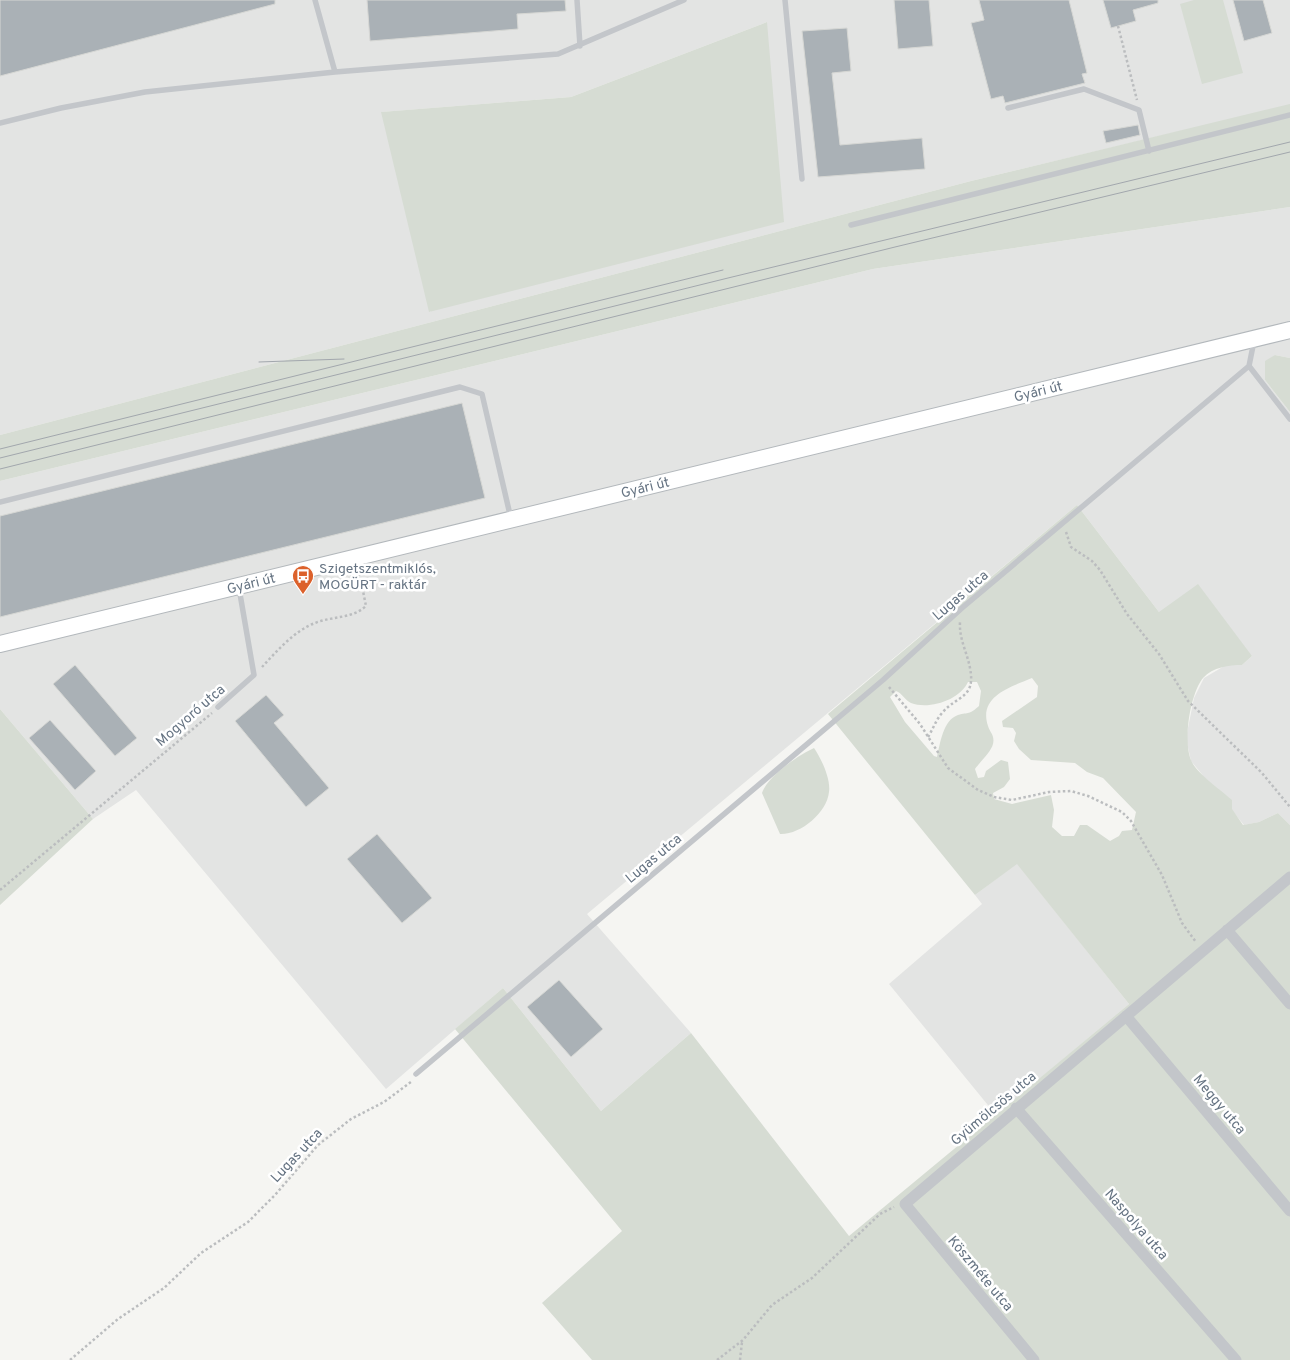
<svg xmlns="http://www.w3.org/2000/svg" width="1290" height="1360" font-family="Overpass,sans-serif">
  <style>
    .built { fill: #e3e4e3; fill-rule: evenodd }
    .green { fill: #d6dcd3; fill-rule: evenodd }
    .building { fill: #aab1b6; stroke: #d6d7d4 }
    .lines { fill: none; stroke-linecap: round; stroke-linejoin: round }
    .secondary-casing { stroke: #b3b8bc; stroke-width: 18 }
    .path { stroke: #bbbdbf; stroke-width: 2.5; stroke-dasharray: 2.5 2.5; stroke-linecap: butt }
    .lane { stroke: #c3c6ca; stroke-width: 5.5 }
    .street { stroke: #c3c6ca; stroke-width: 11 }
    .secondary { stroke: #fff; stroke-width: 16 }
    .tram { stroke: #a2a7ad; stroke-width: 1 }
    .labels { text-anchor: middle; stroke-width: 5; stroke-linejoin: round; paint-order: stroke }
    .street-label { font-size: 14px; fill: #657382; stroke: #fff }
    .poi-label { font-size: 14px; fill: #657382; stroke: #fff; text-anchor: start }
  </style>
  <rect width="100%" height="100%" fill="#f5f5f2"/>
  <path class="built" d="M0 0H1290V105L971 181 0 435ZM767 22 430 312 382 112 571 97Z
    M1290 207V358L1275 355 1265 380 1290 412V825L1278 813 1259 822 1244 825 1191 761 1186 738 1194 698 1204 678 1226 665H1242L1252 656 1159 612 1077 505 587 914 691 1033 601 1111 503 988 386 1089 136 790 93 819 0 709V481L873 269Z
    M1017 863 1129 1004 996 1115 889 984 982 904 975 895Z"/>
  <path class="green" d="M1194 0H1223L1243 73 1202 84 1180 4Z
    M767 22 784 222 429 312 381 112 571 97Z
    M1290 104V207L873 269 0 481V435L971 181Z
    M1275 355 1290 358V412L1265 380V361Z
    M1077 505 1159 612 1198 584 1252 656 1242 665C1229 665 1213 667 1203 678 1190 694 1183 741 1191 760 1196 773 1221 790 1232 800V809L1243 825 1259 822 1278 813 1290 825V1360H592L542 1303 622 1231 455 1029 503 988 601 1111 691 1033 849 1236 1129 1004 1017 864 975 895 828 714ZM1032 678 1038 686 1037 697 1002 721 1003 727 1013 728 1016 733 1014 741 1019 749 1031 760 1075 763 1087 772 1103 778 1136 812 1132 830 1122 831 1119 836 1110 841 1087 825H1080L1074 836H1062L1052 827 1054 810 1051 795 1012 804 994 799 993 793 1004 787 1010 779 1008 762 1001 760 986 771 984 777 978 778 975 769C980 762 991 752 993 744 995 735 990 733 988 726 978 696 1011 687 1032 678ZM968 682H977L981 691 979 706C969 715 969 712 958 715 943 720 940 744 937 757L934 756 905 722 890 697 896 691C902 693 905 700 911 703 929 710 960 700 968 682Z
    M0 709 93 819 0 905Z
    M814 748C821 758 831 779 829 792 827 813 800 835 780 834L762 793C768 776 797 756 814 748Z"/>
  <path class="building" d="M0 0H275V4L0 76Z
    M367 0H565L566 11 517 14 518 29 370 41Z
    M894 0H929L933 46 898 49Z
    M979 0H1069L1087 73 1082 74 1085 83 1005 103 1003 96 991 99 971 23 984 20Z
    M1103 0H1158V3L1133 10 1136 21 1111 28Z
    M1233 0H1263L1272 33 1244 41Z
    M847 28 851 71 832 73 840 145 922 138 925 169 818 177 802 31Z
    M1138 125 1140 135 1106 143 1103 131Z
    M462 403 485 498 0 617V516Z
    M75 665 137 738 115 756 53 684Z
    M266 695 284 715 274 723 329 788 306 807 235 721Z
    M50 720 96 771 75 790 29 738Z
    M377 834 432 898 402 923 347 859Z
    M559 980 603 1029 571 1057 527 1007Z"/>
  <g class="lines">
    <g class="secondary-casing">
      <path id="secondary" d="M0 644 1290 330"/>
    </g>
    <path class="path" d="M1118 26 1137 100
      M1066 532 1071 547 1092 561 1100 570 1127 614 1159 654 1188 701 1262 773 1290 807
      M262 667C277 651 294 631 315 623 332 616 352 619 366 606L359 571
      M889 687 920 724 948 768 978 790 994 797 1012 800 1049 792 1071 791 1088 796 1122 812 1131 821 1139 835 1162 875 1182 923 1196 942
      M928 737C933 729 936 720 942 713 957 695 976 699 970 668 967 652 959 639 960 622
      M0 890 212 713
      M70 1360 118 1319 164 1288 201 1253 248 1222 275 1195 318 1145 351 1119 384 1102 411 1082
      M717 1360 743 1340 772 1305 812 1278 880 1214 894 1207
      M740 1360 742 1342"/>
    <path class="lane" d="M315 0 335 72
      M577 0 580 46
      M785 0 802 179
      M1008 108 1084 89 1139 110 1149 151
      M0 123 61 108 145 92 335 72 558 54 684 0
      M851 225 1290 115
      M1254 341 1249 366 1290 419
      M0 502 460 387 482 394 511 519
      M218 707 254 675 239 588
      M416 1074 883 680 962 608 1249 366"/>
    <path class="street" d="M1227 930 1290 1004
      M1126 1016 1290 1211
      M1016 1108 1236 1360
      M1034 1360 905 1204 1290 877"/>
    <use href="#secondary" class="secondary"/>
    <path class="tram" d="M259 362 344 359
      M0 449 723 270
      M0 458 728 278 1290 142
      M0 469 895 247 1290 152"/>
  </g>
  <defs>
    <g id="bus-pin" transform="scale(1.125)"><path d="M0 17L-7.5 6A9.5 9.5 0 1 1 7.5 6Z" fill="#dc612b" stroke="#fff"/><path d="M-5-6H5V4H4V6H2V4H-2V6H-4V4H-5ZM-3.5-4V0h7V-4ZM-3.5 1.2v1.5H-2V1.2ZM2 1.2v1.5H3.5V1.2Z" fill="#fff"/></g>
  </defs>
  <g fill-rule="evenodd">
    <use href="#bus-pin" x="303" y="576"/>
  </g>
  <g class="labels">
    <g class="street-label">
      <text transform="translate(1038 391) rotate(-14)" y="5">Gyári út</text>
      <text transform="translate(645 487) rotate(-14)" y="5">Gyári út</text>
      <text transform="translate(251 583) rotate(-14)" y="5">Gyári út</text>
      <text transform="translate(960 595) rotate(-41)" y="5">Lugas utca</text>
      <text transform="translate(190 715) rotate(-41)" y="5">Mogyoró utca</text>
      <text transform="translate(653 858) rotate(-40)" y="5">Lugas utca</text>
      <text transform="translate(1220 1104) rotate(50)" y="5">Meggy utca</text>
      <text transform="translate(993 1108) rotate(-40)" y="5">Gyümölcsös utca</text>
      <text transform="translate(296 1155) rotate(-47)" y="5">Lugas utca</text>
      <text transform="translate(1137 1224) rotate(49)" y="5">Naspolya utca</text>
      <text transform="translate(981 1273) rotate(50)" y="5">Köszméte utca</text>
    </g>
    <g class="poi-label">
      <text x="319" y="573">Szigetszentmiklós,<tspan x="319" dy="16">MOGÜRT - raktár</tspan></text>
    </g>
  </g>
</svg>
